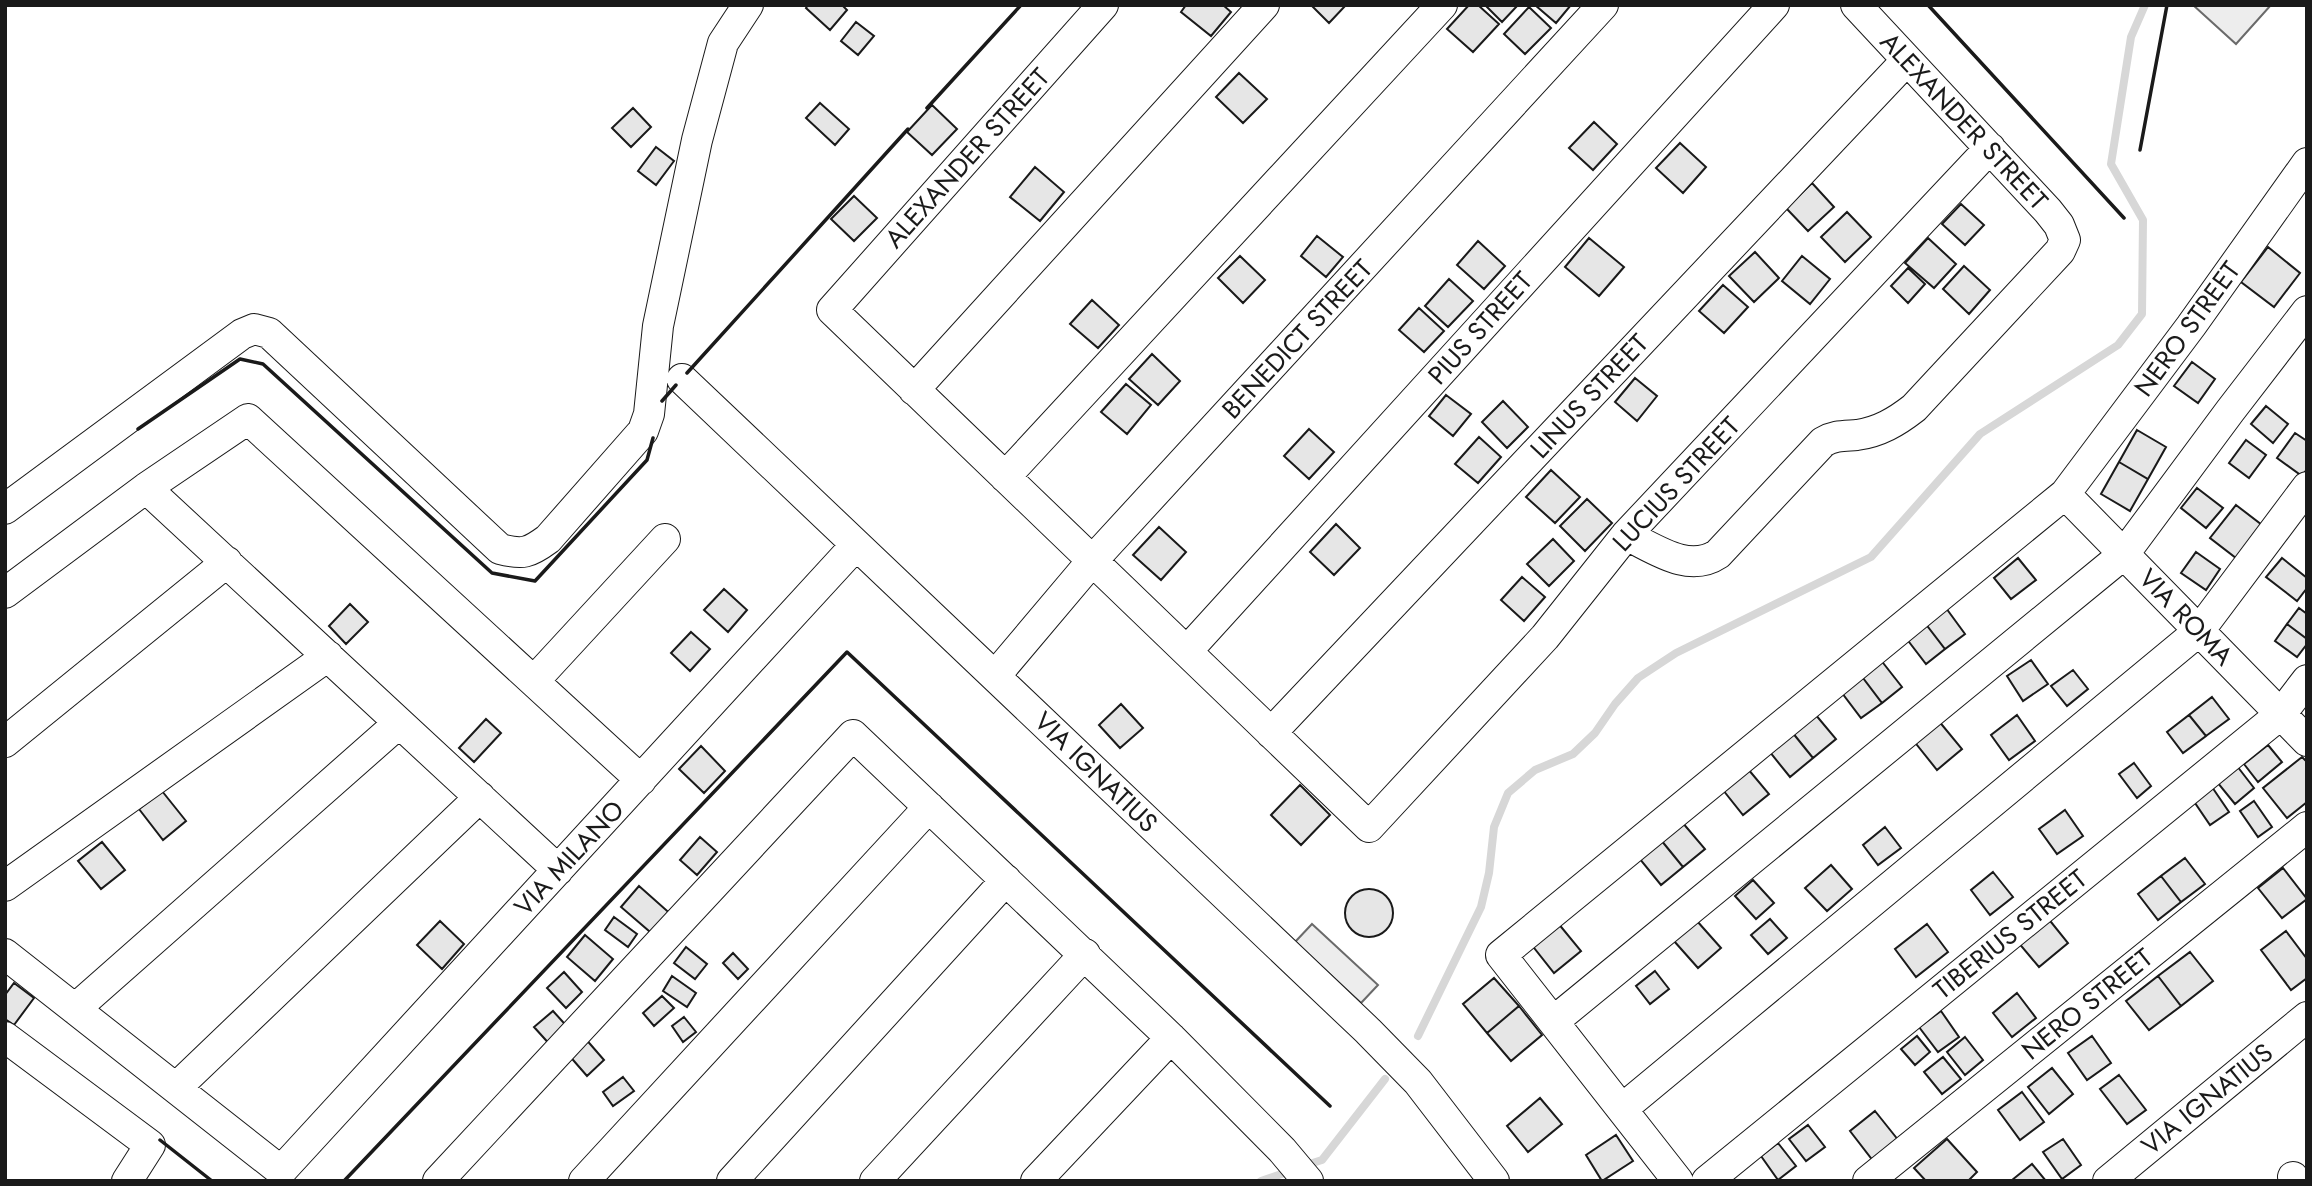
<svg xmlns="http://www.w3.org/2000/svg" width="2312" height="1186" font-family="Jost,sans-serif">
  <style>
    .built { fill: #ededed; stroke: #6a6a6a; stroke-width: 2 }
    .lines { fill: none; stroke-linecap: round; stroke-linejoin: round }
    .stream { stroke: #d7d7d7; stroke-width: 8 }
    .building { fill: #e6e6e6; stroke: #1a1a1a; stroke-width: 2 }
    .minor-casing { stroke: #1a1a1a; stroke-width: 32 }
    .minor { stroke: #fff; stroke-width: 30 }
    .wall { stroke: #1a1a1a; stroke-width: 3.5 }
    .labels { text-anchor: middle; stroke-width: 5; stroke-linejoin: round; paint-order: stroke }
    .street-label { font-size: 26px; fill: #1a1a1a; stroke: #fff }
  </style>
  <rect width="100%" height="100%" fill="#fff"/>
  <path class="built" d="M2193 5H2271L2236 44Z
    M1312 924 1378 985 1361 1003 1295 942Z"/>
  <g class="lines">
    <path class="stream" d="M1418 1036 1481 907 1489 873 1494 827 1508 793 1535 770 1573 754 1595 733 1615 704 1638 678 1676 653 1871 557 1980 434 2118 345 2142 314 2143 220 2111 164 2131 37 2145 5
      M1303 1166 1322 1160 1385 1079
      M1261 1181 1290 1171"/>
  </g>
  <path class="building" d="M808 5H842L847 10 830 30 806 8Z
    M1186 5H1223L1231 12 1211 36 1181 12Z
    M1311 5H1346L1329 23Z
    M1469 5H1478L1499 24 1473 52 1447 29Z
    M1485 5H1518L1502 22Z
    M1535 5H1571L1556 23Z
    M1529 7 1551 28 1525 54 1504 34Z
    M856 22 874 36 858 55 841 41Z
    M1239 73 1267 99 1243 123 1216 97Z
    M820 103 849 129 835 145 806 118Z
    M932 105 957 129 932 155 907 132Z
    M633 108 651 127 631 147 612 128Z
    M1594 122 1617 144 1593 170 1569 148Z
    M1680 143 1706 167 1683 193 1656 168Z
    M656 147 674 161 656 185 638 171Z
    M1035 167 1064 192 1040 221 1010 197Z
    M1812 183 1834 207 1808 231 1786 208Z
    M854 196 877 218 854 241 831 219Z
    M1961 204 1984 225 1965 245 1942 224Z
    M1847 212 1871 237 1845 262 1821 237Z
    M1317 236 1343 257 1326 277 1301 256Z
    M1589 238 1624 267 1599 296 1565 267Z
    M1928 238 1956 264 1934 288 1905 263Z
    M1478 241 1505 266 1484 289 1457 265Z
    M2268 247 2300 273 2274 307 2241 282Z
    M1755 252 1779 278 1754 302 1729 276Z
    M1240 256 1265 280 1243 303 1218 278Z
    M1802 256 1830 279 1810 304 1782 281Z
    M1964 266 1990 290 1969 314 1943 289Z
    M1908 268 1925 284 1908 303 1891 286Z
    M1449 279 1473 301 1448 327 1425 306Z
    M1723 285 1748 307 1724 333 1699 311Z
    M1092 300 1119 325 1098 348 1070 324Z
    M1419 308 1444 331 1424 352 1399 330Z
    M1152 354 1180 381 1158 405 1129 379Z
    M2192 362 2215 379 2198 403 2174 386Z
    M1635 378 1657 396 1637 421 1615 402Z
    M1126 384 1151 405 1127 434 1101 412Z
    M1446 395 1471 414 1453 436 1429 416Z
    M1503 401 1528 427 1507 448 1482 422Z
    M2266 406 2288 424 2273 443 2251 424Z
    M1309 429 1334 452 1309 479 1284 456Z
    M2137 430 2166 447 2148 479 2119 462Z
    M2295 433 2307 441V469L2302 476 2277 458Z
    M1479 437 1501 457 1478 483 1455 464Z
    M2246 440 2266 455 2249 478 2229 463Z
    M2119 462 2148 479 2130 511 2101 494Z
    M1551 470 1580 497 1555 523 1526 497Z
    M2197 488 2223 508 2206 528 2181 508Z
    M1587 499 1612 523 1585 551 1560 526Z
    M2236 505 2262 525 2236 558 2210 538Z
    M1336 524 1360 548 1334 575 1310 552Z
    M1159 527 1186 552 1161 580 1133 555Z
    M1553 539 1574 561 1549 586 1527 564Z
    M2196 552 2220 569 2206 590 2181 573Z
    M2018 558 2036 580 2011 599 1994 578Z
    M2282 558 2307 578V588L2297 601 2266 577Z
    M1522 577 1545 597 1524 621 1501 600Z
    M724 589 747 610 728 632 704 610Z
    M350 604 368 622 346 644 329 626Z
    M1946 608 1965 634 1945 649 1925 623Z
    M2299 608 2307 614V639L2287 624Z
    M1925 623 1945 649 1926 664 1906 638Z
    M2287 624 2307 639V644L2297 657 2275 641Z
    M691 632 710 649 690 671 671 653Z
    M1880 659 1902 687 1882 703 1860 674Z
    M2031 660 2048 684 2023 701 2007 676Z
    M2073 670 2088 689 2067 706 2051 686Z
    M1860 674 1882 703 1861 718 1839 689Z
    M2212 697 2229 719 2206 736 2189 715Z
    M1121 704 1143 728 1120 748 1099 725Z
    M1815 714 1836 739 1813 758 1792 732Z
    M2017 715 2035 741 2009 760 1991 735Z
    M2189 715 2206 736 2183 753 2167 732Z
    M486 719 501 733 474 762 459 748Z
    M1938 720 1962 749 1937 770 1913 740Z
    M1792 732 1813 758 1790 777 1769 751Z
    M2268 745 2282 762 2258 782 2244 764Z
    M701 746 725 771 704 793 679 769Z
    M2302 757 2307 762V802L2287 818 2263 788Z
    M2134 763 2151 786 2137 798 2119 774Z
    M2237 766 2254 788 2235 804 2217 782Z
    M1748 769 1769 794 1743 815 1723 790Z
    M1300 785 1330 815 1301 845 1271 815Z
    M2212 787 2229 812 2210 825 2193 800Z
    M162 791 186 821 163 840 139 809Z
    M2254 801 2272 827 2258 837 2240 811Z
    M2065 810 2083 836 2057 854 2039 829Z
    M1682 822 1705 849 1683 867 1661 840Z
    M1885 827 1901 848 1878 865 1863 845Z
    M700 837 717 852 697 875 680 860Z
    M1661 840 1683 867 1661 885 1639 858Z
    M102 842 125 870 101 889 78 861Z
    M2185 858 2205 884 2181 902 2161 876Z
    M1831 865 1852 889 1827 911 1805 888Z
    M2283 868 2307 899 2282 918 2258 888Z
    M1993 872 2013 897 1990 915 1971 890Z
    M2161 876 2181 902 2158 920 2138 894Z
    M1753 880 1774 903 1756 919 1735 896Z
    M639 886 674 917 656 937 621 907Z
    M1345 913a24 24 0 1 1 48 0a24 24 0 1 1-48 0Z
    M614 917 637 934 628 947 605 930Z
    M1553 917 1581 951 1554 973 1527 939Z
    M2047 917 2068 943 2039 967 2017 941Z
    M1770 919 1787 938 1768 954 1751 935Z
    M440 921 464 944 442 969 417 945Z
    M1697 921 1721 948 1698 968 1674 941Z
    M1927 924 1948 952 1916 977 1895 949Z
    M2286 931 2307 959V978L2291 990 2261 950Z
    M585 935 613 959 595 981 567 957Z
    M686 947 707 964 695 979 674 963Z
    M2190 952 2213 981 2181 1006 2158 976Z
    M733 953 748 969 738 979 723 963Z
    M1655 971 1669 989 1650 1004 1636 986Z
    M564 972 582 992 566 1008 547 988Z
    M672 976 696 993 687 1007 663 991Z
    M2158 976 2181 1006 2149 1030 2126 1001Z
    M1494 978 1519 1006 1487 1033 1463 1004Z
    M14 983 34 998 14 1025 5 1019V995Z
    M2017 993 2036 1018 2012 1037 1993 1013Z
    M662 996 674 1008 654 1026 643 1013Z
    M1519 1006 1542 1035 1511 1061 1487 1033Z
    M553 1011 572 1032 553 1048 534 1027Z
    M1941 1011 1959 1037 1938 1052 1919 1027Z
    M684 1017 696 1032 683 1042 672 1026Z
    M1917 1036 1930 1052 1915 1065 1901 1049Z
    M2092 1036 2111 1063 2087 1080 2068 1053Z
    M584 1037 604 1060 587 1076 567 1053Z
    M1965 1037 1983 1060 1965 1075 1947 1052Z
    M1943 1057 1961 1079 1942 1094 1924 1072Z
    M2052 1068 2073 1094 2049 1114 2028 1087Z
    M2119 1075 2146 1110 2127 1124 2100 1089Z
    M623 1077 634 1091 613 1106 603 1092Z
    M2022 1092 2044 1122 2020 1140 1998 1110Z
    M1540 1098 1562 1124 1528 1152 1507 1126Z
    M1875 1111 1899 1141 1874 1162 1850 1131Z
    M1808 1125 1825 1147 1806 1161 1789 1139Z
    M1616 1135 1633 1161 1602 1181 1586 1155Z
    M1947 1139 1977 1172 1968 1181H1926L1914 1168Z
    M2063 1139 2081 1165 2062 1179 2043 1152Z
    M1778 1143 1796 1166 1778 1180 1761 1156Z
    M2032 1164 2046 1181H2013L2012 1180Z"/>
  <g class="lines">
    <g class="minor-casing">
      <path id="minor" d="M1103 5 832 310 1369 827 1545 637 1626 535 1990 148
        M682 379 1368 1031 1418 1082 1494 1181
        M914 390 1264 5
        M1005 477 1442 5
        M146 488 558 870
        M2065 494 2307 741
        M5 509 242 334 254 329 269 333 500 549C523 555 529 553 548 539L643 431 649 414 658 326 697 140 723 43 748 5
        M1626 535C1654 548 1688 574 1718 554L1823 442C1835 435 1844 436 1857 435 1879 432 1896 422 1914 408L2060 251 2065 240 2059 225 2048 211 1856 5
        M5 593 146 488 248 419 641 780
        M1187 651 1774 5
        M995 676 1092 561 1603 5
        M534 681 665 539
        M1271 733 1907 60
        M5 742 227 562
        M5 886 328 656
        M5 954 281 1171 856 545
        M75 1009 399 723
        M1554 1021 2124 554 2230 411 2307 311
        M5 1037 150 1145 127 1181
        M177 1087 480 797
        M1622 1109 2199 631 2307 487
        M2293 1177 2295 1181
        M438 1181 853 735 1171 1038 1282 1150 1308 1181
        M584 1181 929 807
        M732 1181 1006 880
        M875 1181 1085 954
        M1036 1181 1171 1038
        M1678 1181 1501 955 2065 494 2191 326 2307 163
        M1707 1181 2281 714 2307 680
        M1868 1181 2307 827
        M2108 1181 2307 1017"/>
    </g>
    <use href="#minor" class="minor"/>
    <path class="wall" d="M1928 5 2124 218
      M927 108 1021 5
      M2140 150 2167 5
      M687 373 908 129
      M662 401 676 385
      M138 429 240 359 263 364 492 573 535 581 647 460 653 438
      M160 1140 212 1181
      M344 1181 847 652 1330 1106"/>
  </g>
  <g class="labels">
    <g class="street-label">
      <text transform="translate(1964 121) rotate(47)" y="9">ALEXANDER STREET</text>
      <text transform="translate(967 158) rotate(-48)" y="9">ALEXANDER STREET</text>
      <text transform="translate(1480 328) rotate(-48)" y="9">PIUS STREET</text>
      <text transform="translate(2187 329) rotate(-54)" y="9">NERO STREET</text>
      <text transform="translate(1297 339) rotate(-47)" y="9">BENEDICT STREET</text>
      <text transform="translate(1589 396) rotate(-47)" y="9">LINUS STREET</text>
      <text transform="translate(1676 484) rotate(-47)" y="9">LUCIUS STREET</text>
      <text transform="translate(2186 617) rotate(46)" y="9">VIA ROMA</text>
      <text transform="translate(1096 772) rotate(44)" y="9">VIA IGNATIUS</text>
      <text transform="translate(569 858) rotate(-47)" y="9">VIA MILANO</text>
      <text transform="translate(2010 934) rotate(-39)" y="9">TIBERIUS STREET</text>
      <text transform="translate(2087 1004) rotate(-39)" y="9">NERO STREET</text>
      <text transform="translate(2207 1099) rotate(-39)" y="9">VIA IGNATIUS</text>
    </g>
  </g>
  <rect width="2312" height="1186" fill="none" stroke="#1a1a1a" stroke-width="14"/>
</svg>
